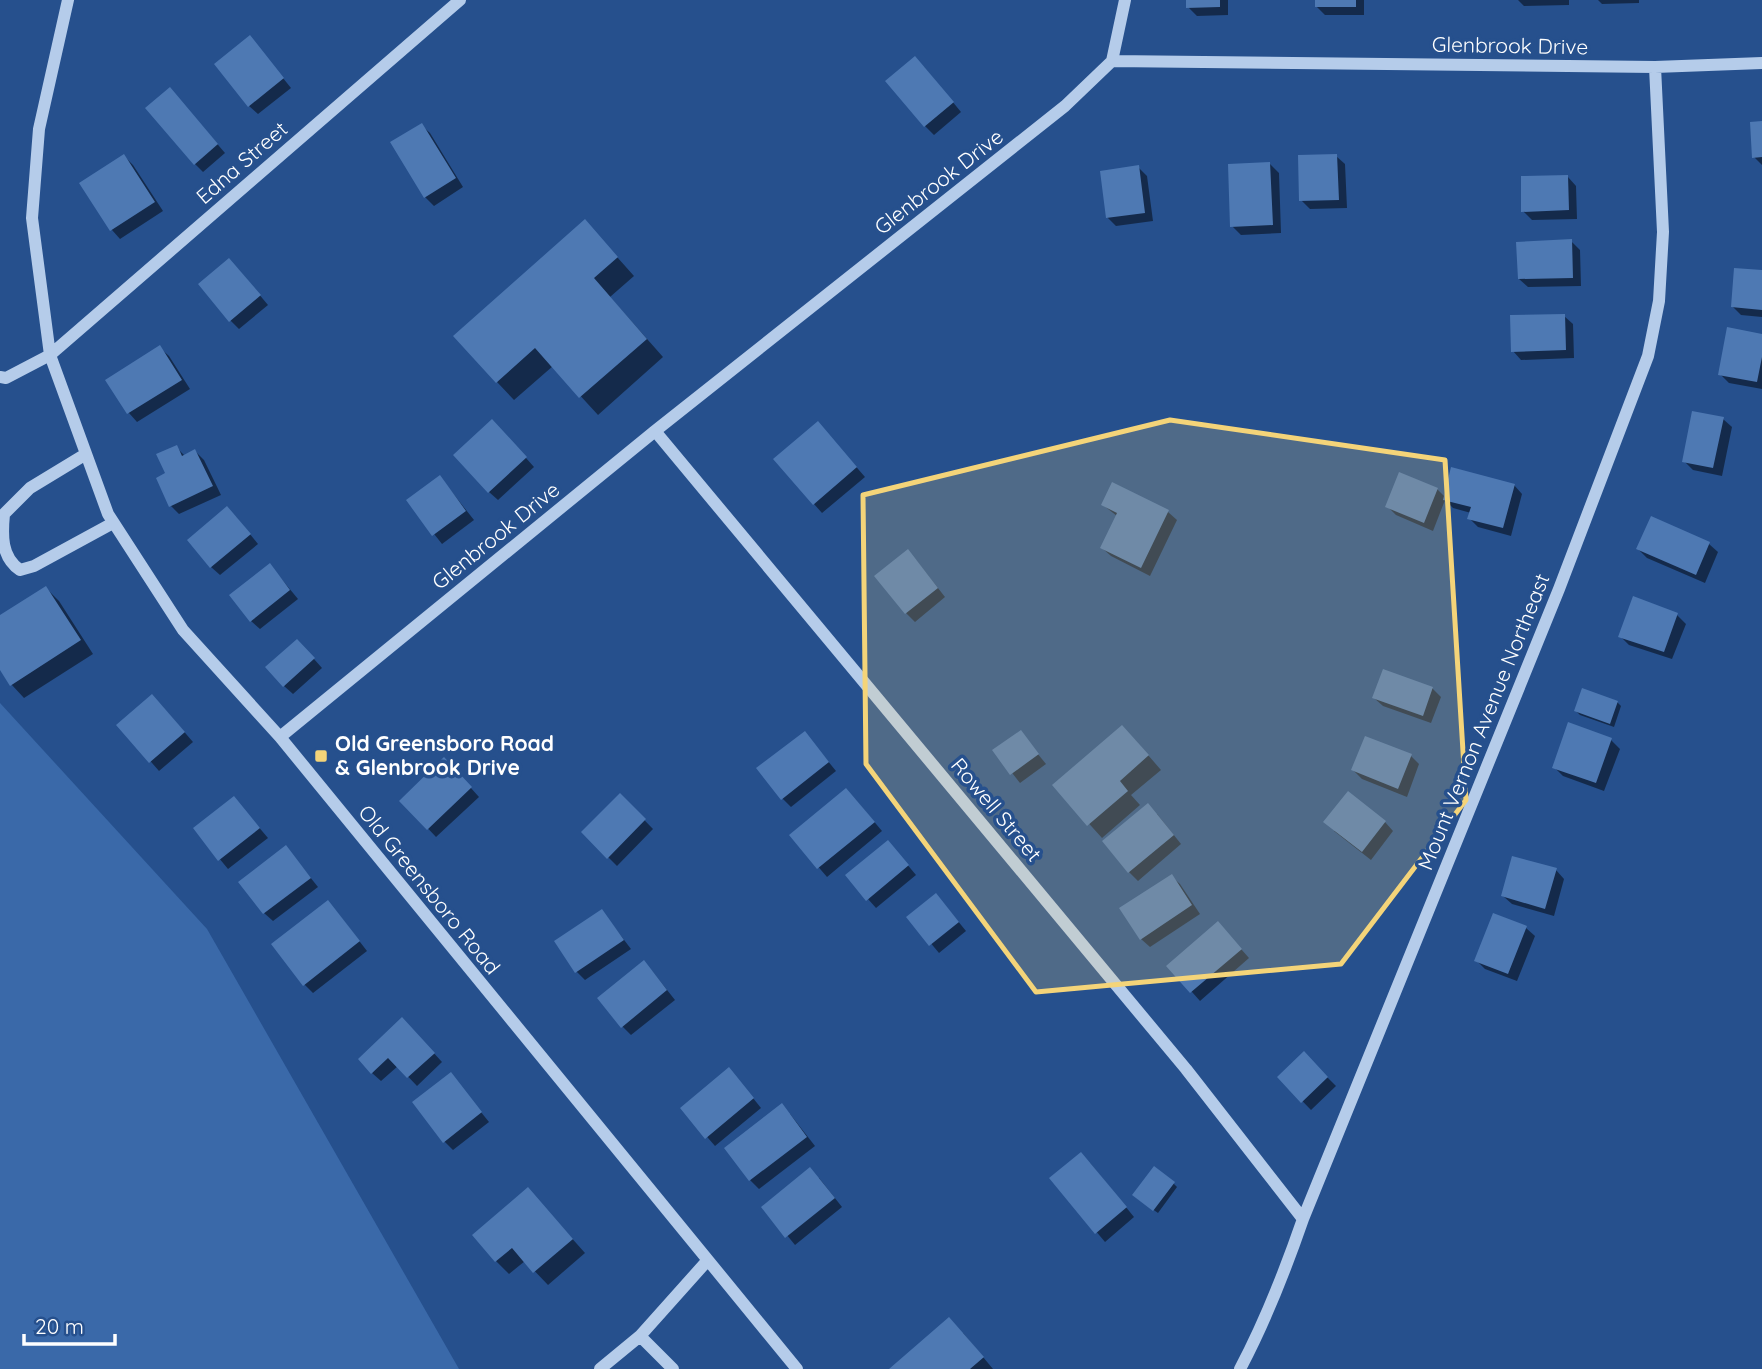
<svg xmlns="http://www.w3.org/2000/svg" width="1762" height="1369" font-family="Quicksand,sans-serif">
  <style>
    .green { fill: #3a69a9 }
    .shadow { fill: #0007 }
    .building { fill: #4e79b3 }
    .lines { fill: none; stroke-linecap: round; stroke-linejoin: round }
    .minor { stroke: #b5ccea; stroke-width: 12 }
    .marked { fill: #f4d479; fill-opacity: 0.2; stroke: #f4d479; stroke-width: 5; stroke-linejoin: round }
    .poi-dot { fill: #f4d479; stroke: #26508d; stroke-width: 2.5 }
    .labels { text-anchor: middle; stroke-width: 7; stroke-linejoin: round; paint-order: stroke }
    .street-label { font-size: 21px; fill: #fff; stroke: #26508d }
    .poi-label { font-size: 21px; font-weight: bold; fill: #fff; stroke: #26508d; text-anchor: start }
  </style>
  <rect width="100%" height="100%" fill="#26508d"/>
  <path class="green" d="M0 703 207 929 459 1369H0Z"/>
  <path class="shadow" d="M1188 0H1228V15L1197 16 1188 7Z
    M1317 0H1364V15H1325L1316 6Z
    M1518 0H1569V5L1524 6Z
    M1598 0H1639V3L1602 4Z
    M250 37 291 88 258 114 249 106Z
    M924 67 961 112 934 135 925 126Z
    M178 98 225 153 203 172 195 164Z
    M1762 123V165L1754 157Z
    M421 125 430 133 463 187 434 206 425 197Z
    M124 156 133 165 163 211 120 239 112 230 82 184Z
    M1336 156 1345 164 1347 208 1310 209 1301 200Z
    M1270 164 1279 173 1281 233 1241 235 1232 226Z
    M1138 167 1147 176 1153 221 1116 226 1107 217Z
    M1568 177 1576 186 1577 219 1532 220 1523 211Z
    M585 221 634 276 610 297 663 357 598 415 553 366 514 400 497 382Z
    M1571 241 1580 250 1581 286 1528 287 1519 279Z
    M238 269 268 305 239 329 230 320Z
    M1762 272V317L1741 315 1733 307Z
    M1564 316 1573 324 1574 358 1521 360 1513 351Z
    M1762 336V389L1729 383 1720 374Z
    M160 348 169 356 190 389 137 422 129 413 108 380Z
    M1723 419 1732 427 1722 476 1693 470 1684 461Z
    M501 430 534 467 498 500 489 492Z
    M826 432 865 477 822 513 814 504Z
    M176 447 185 456 195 451 204 460 221 495 179 514 171 506 167 474Z
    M440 477 474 520 442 544 408 501Z
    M1113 484 1168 512 1177 520 1150 576 1111 556 1102 548 1117 516 1103 505Z
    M1514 485 1522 494 1511 536 1478 527 1469 518 1471 513 1453 508 1445 500 1433 531 1396 515 1387 506 1437 489 1445 497Z
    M236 517 258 544 220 575 211 567Z
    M1709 544 1718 552 1705 583 1647 558 1638 549Z
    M916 560 945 597 915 622 906 613Z
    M270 565 298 599 260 629 251 621Z
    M46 588 59 601 93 654 24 698 11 684 0 667V617Z
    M1677 615 1686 624 1672 659 1629 645 1620 636Z
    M306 650 322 668 293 694 284 686Z
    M1432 688 1441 697 1431 723 1383 706 1374 698Z
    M1617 702 1621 706 1614 727 1580 715 1576 711Z
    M161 705 193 742 159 771 119 725Z
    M1020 732 1046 764 1020 783 995 751Z
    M805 733 836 771 791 807 782 798Z
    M1135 740 1161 770 1131 795 1140 805 1102 838 1055 786Z
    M1611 740 1620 749 1604 791 1563 776 1554 767Z
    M1411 756 1419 764 1407 797 1362 779 1353 770Z
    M453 768 479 797 436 837 402 801Z
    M620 795 653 829 617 866 583 832Z
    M234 798 268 838 228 869 195 829Z
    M855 799 882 831 827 877 791 835Z
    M1157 814 1181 844 1138 881 1129 872Z
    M1385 822 1393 831 1371 860 1334 831Z
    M286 847 318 887 273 921 264 913Z
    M896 851 916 875 876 908 868 899Z
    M1556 870 1564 879 1554 916 1512 904 1503 896Z
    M1171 876 1180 884 1200 914 1150 947 1141 939Z
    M944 904 966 931 939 953 909 917Z
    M336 911 367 951 313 993 304 984Z
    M602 911 631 949 585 980 576 971Z
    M1526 928 1535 936 1517 981 1485 969 1476 960Z
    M1226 932 1249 958 1200 1001 1169 966Z
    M652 971 675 1000 631 1035 622 1026Z
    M411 1028 442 1062 417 1086 398 1066 381 1081 372 1073Z
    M1304 1054 1336 1086 1311 1110 1279 1077Z
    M451 1075 489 1122 453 1150 444 1141Z
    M737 1078 761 1108 715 1146 682 1108Z
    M790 1114 815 1146 759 1189 750 1180Z
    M1090 1163 1134 1217 1105 1242 1052 1179Z
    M819 1178 842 1207 795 1245 764 1207Z
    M1173 1183 1177 1187 1158 1213 1138 1199Z
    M528 1189 585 1253 548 1285 525 1261 509 1274 496 1261Z
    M963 1333 993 1369H892Z"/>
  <path class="building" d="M1186 0H1220V7L1186 8Z
    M1315 0H1356V7H1315Z
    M250 35 284 78 248 107 214 64Z
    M915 56 954 102 924 127 885 81Z
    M170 87 218 144 194 165 145 108Z
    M1762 121V157L1752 158 1750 122Z
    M422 123 456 178 424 198 390 142Z
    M124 154 155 202 110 231 79 183Z
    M1337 154 1339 200 1299 201 1298 155Z
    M1270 162 1273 225 1230 227 1228 164Z
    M1139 165 1145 213 1106 218 1100 171Z
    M1568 175 1569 210 1521 212V176Z
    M585 219 618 257 594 278 647 339 579 398 535 348 496 383 453 336Z
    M1572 239 1573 278 1518 279 1516 242Z
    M229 258 261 295 229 322 198 284Z
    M1734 268 1762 270V310L1731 307Z
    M1565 314 1566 350 1511 352 1510 315Z
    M1727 327 1762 334V357L1757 382 1718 375Z
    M160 345 182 380 127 414 105 380Z
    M1692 411 1724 417 1713 468 1682 462Z
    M492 419 527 457 488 493 453 455Z
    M818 421 857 467 813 505 773 459Z
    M177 445 182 456 195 449 213 486 169 507 156 478 165 473 156 454Z
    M1451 467 1515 484 1503 528 1467 519 1471 507 1443 500Z
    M1399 472 1438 488 1424 523 1385 507Z
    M440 475 466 511 432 536 406 500Z
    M1112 482 1169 510 1141 568 1100 548 1117 513 1101 505Z
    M227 506 251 534 210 568 187 540Z
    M1651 516 1710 542 1696 575 1636 549Z
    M908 549 938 588 905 614 874 576Z
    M270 563 290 590 250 622 229 595Z
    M46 586 81 640 10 686 0 670V615Z
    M1633 596 1678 613 1664 652 1618 637Z
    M297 639 315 658 283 687 265 667Z
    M1383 669 1433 687 1423 716 1372 698Z
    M1582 688 1618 701 1610 724 1574 711Z
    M152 694 185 732 149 763 116 725Z
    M1568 722 1612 738 1596 783 1552 768Z
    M1122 725 1149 755 1120 781 1128 791 1087 826 1052 785Z
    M1021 730 1039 754 1010 775 992 750Z
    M805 731 829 762 781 800 756 768Z
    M1365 736 1412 754 1398 789 1351 770Z
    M444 757 472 787 427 830 399 801Z
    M846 788 875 822 817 869 789 835Z
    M1348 791 1386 821 1362 852 1323 822Z
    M620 793 646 819 607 859 581 832Z
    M234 796 260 828 218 861 193 828Z
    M1148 803 1174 835 1128 873 1102 841Z
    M888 840 909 865 866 901 845 875Z
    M286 845 311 878 263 914 238 882Z
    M1512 856 1557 868 1545 909 1501 896Z
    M1172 874 1192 905 1140 940 1119 908Z
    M936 893 959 922 929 946 906 917Z
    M328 900 360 941 303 986 271 944Z
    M602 909 624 940 575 973 554 941Z
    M1493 913 1527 926 1508 974 1474 961Z
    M1218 921 1242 949 1190 993 1166 966Z
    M644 960 667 990 621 1028 597 998Z
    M402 1017 435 1053 407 1078 388 1058 371 1074 358 1059Z
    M1304 1051 1328 1077 1301 1103 1277 1077Z
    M729 1067 754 1098 705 1139 680 1108Z
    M451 1072 482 1112 443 1143 412 1102Z
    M782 1103 807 1137 749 1181 724 1148Z
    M1081 1152 1127 1207 1095 1234 1049 1178Z
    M1154 1166 1175 1182 1153 1211 1132 1195Z
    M810 1167 835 1198 785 1238 761 1207Z
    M528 1187 573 1239 533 1273 512 1248 495 1262 472 1235Z
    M949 1317 984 1357 970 1369H889Z"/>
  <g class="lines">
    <path class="minor" d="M68 0 39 129 32 218 50 355 108 514 183 630 280 737 797 1369
      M1112 61 1125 0
      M0 377 6 378 50 355 460 0
      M655 431 1186 1069 1303 1219
      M86 454 30 488 4 514C2 535 1 557 20 570L34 566 113 523
      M280 737 655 431 1065 106 1112 61 1655 67 1762 63
      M640 1336 707 1261
      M600 1369 640 1336 673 1369
      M1240 1369C1266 1320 1285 1271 1303 1219L1559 589 1648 356 1659 301 1663 232 1655 67"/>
  </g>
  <path class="marked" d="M1170 420 1445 460 1466 800 1341 964 1036 992 866 764 863 495Z"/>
  <rect class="poi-dot" x="314" y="749" width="14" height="14" rx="3.5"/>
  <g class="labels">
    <g class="street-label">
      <text transform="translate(1510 46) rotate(1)" y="7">Glenbrook Drive</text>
      <text transform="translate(242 163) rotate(-41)" y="7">Edna Street</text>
      <text transform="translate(939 182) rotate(-38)" y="7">Glenbrook Drive</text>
      <text transform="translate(496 536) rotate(-39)" y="7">Glenbrook Drive</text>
      <text transform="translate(1484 722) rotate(-68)" y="7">Mount Vernon Avenue Northeast</text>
      <text transform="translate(996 810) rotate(50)" y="7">Rowell Street</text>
      <text transform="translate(429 890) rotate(51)" y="7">Old Greensboro Road</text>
    </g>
    <g class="poi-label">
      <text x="335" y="751">Old Greensboro Road<tspan x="335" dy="24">&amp; Glenbrook Drive</tspan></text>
    </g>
  </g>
  <path d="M24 1334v10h91v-10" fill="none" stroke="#ffffff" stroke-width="3.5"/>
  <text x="35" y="1334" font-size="21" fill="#ffffff" stroke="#26508d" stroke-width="5" paint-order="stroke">20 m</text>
</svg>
